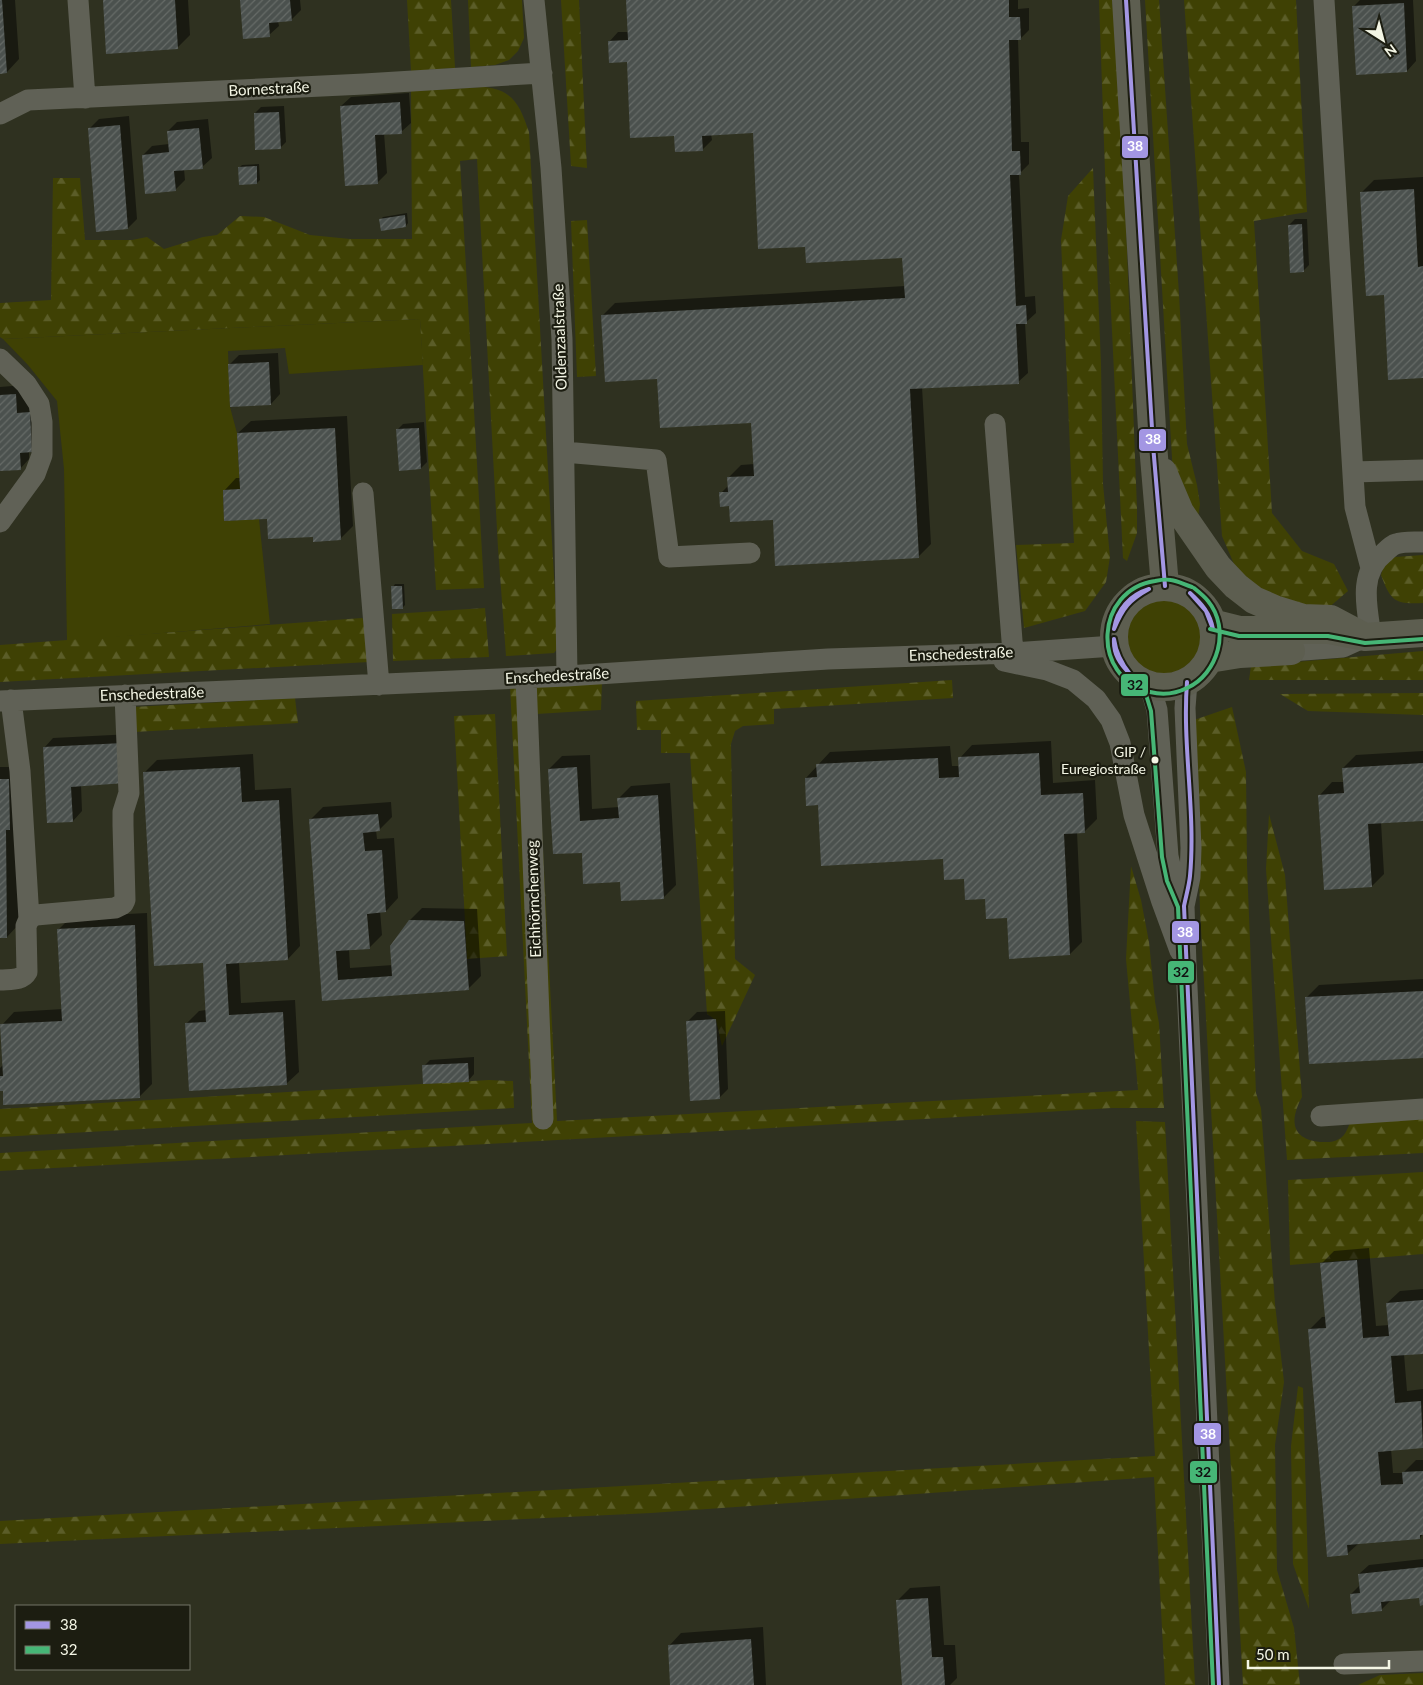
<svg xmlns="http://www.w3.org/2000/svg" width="1423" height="1685" font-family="Lato,sans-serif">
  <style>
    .grass { fill: #3f4104 }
    .forest { fill: url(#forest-firs) }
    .shadow { fill: #0007 }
    .building { fill: url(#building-hatch) }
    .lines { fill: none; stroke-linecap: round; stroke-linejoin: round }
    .minor { stroke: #606156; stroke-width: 21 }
    .major { stroke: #5d5e50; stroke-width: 28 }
    .bus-1-casing { stroke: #1c1d11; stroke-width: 8 }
    .bus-2-casing { stroke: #1c1d11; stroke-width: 8 }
    .bus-1 { stroke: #a396e3; stroke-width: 4 }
    .bus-2 { stroke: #46b676; stroke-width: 4 }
    .bus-dot { fill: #f4f6e5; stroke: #1c1d11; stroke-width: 2 }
    .labels { text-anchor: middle; stroke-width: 4.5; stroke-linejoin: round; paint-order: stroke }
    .bus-label { font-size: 14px; fill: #f4f6e5; stroke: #1c1d11; text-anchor: end }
    .street-label { font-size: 15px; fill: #f4f6e5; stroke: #1c1d11 }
    .line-badge { stroke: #1c1d11; stroke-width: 2 }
    .badge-label { font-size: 14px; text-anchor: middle; font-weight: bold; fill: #fff }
    .pale-badge-label { font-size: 14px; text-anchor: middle; font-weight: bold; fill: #111 }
  </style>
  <defs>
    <pattern id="forest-firs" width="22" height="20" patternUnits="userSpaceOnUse" patternTransform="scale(1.25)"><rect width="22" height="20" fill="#3f4104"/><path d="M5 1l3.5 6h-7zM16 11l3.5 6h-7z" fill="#5b5d28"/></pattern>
    <pattern id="building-hatch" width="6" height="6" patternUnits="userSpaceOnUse" patternTransform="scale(1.25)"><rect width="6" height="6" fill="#4b514e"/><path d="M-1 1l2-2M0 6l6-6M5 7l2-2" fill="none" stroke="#666b67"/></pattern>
  </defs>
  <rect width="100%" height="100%" fill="#2f3120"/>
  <path class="grass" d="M420 319 423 365 289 374 285 348 228 351 230 407 237 433 240 489 223 491 224 521 259 519 270 624 67 641 64 469 57 401 28 365 3 339Z
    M1125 636a38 38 0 1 1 76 0a38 38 0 1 1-76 0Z"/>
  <path class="forest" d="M407 0H451L455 68 411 71Z
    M468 0H522L524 38 518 51 509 60 495 65 471 67Z
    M561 0H579L587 168 571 166Z
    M1099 0H1112L1120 71 1137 508V533L1127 561 1123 558 1107 228Z
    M1145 0H1159L1179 294 1187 444 1197 485 1200 504 1197 525 1173 475Z
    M1184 0H1296L1307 212 1254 221 1272 513 1302 551 1334 564 1348 591 1320 615 1252 590 1234 564 1222 536Z
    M484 87C514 90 520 106 529 132L558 648 554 653 506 656 498 548 477 159 460 161 484 588 436 590 420 319 3 339 0 337V303L51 300 53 178H80L85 240H132L147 237 164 249 203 237 217 235 240 216 264 217 310 235 350 239H412L411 91Z
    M1093 168 1101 364 1103 484 1110 557 1106 582 1085 611 1024 628 1016 545 1074 543 1061 240 1068 196Z
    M587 220 596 376 577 377 571 221Z
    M1423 555V603C1395 604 1391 602 1381 575L1384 564 1395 557Z
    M485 608 489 657 393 661 392 614Z
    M362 618 369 624V662L0 682V645Z
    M1423 651V680H1249L1251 666Z
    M952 680 953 698 774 709V724L743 726 735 731 731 744 735 959 755 975 722 1046 716 1020 707 1014 690 753H661V730H637L636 701Z
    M602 681 601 710 536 714 557 1121 1138 1090 1126 959 1131 866 1141 900 1149 942 1155 1002 1159 1023 1164 1108H1112L737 1130 0 1171V1153L532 1123 510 686Z
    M1423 693V715L1308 711 1280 694Z
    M295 698 298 723 134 732 133 707Z
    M1232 707 1246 772 1247 865 1256 1093 1261 1108 1275 1304 1284 1382 1275 1445 1277 1570 1294 1628 1300 1685H1243L1200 910 1194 720Z
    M495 714 507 956 467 959 454 716Z
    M1269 814 1285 875 1302 1097C1290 1119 1290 1139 1320 1142 1326 1142 1333 1143 1339 1139 1345 1136 1347 1130 1350 1123L1423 1117V1153L1287 1160 1266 869Z
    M489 1080 513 1081 514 1108 0 1137V1109Z
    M1136 1121 1165 1122 1195 1685H1165L1154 1477 651 1513 0 1544V1521L1155 1456Z
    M1423 1172V1254L1290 1265 1288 1180Z
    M1298 1386 1303 1388 1309 1609 1293 1564 1291 1446Z
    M1423 1673V1685H1358L1380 1675Z"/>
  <path class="shadow" d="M0 0H15L19 59 7 72H0Z
    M104 0H188L190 35 177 48Z
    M241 0H300L301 10 291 20 278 21 279 26 269 35Z
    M628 0H1018V9L1029 8V30L1020 39H1018L1021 142H1029V164L1019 174 1025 297 1035 296 1036 313 1025 323 1028 373 1018 382 922 387 931 544 918 557 774 518 730 505 721 493 729 485 728 478 741 465 755 464 753 422 659 377 603 315 615 303 905 286 903 257 806 246 754 132 711 134 712 140 702 150 675 135 628 61 609 42 618 32H629Z
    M1360 0H1413L1416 61 1407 71 1353 7Z
    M409 93 411 123 401 132 384 133 387 173 377 183 341 106 351 97Z
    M284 106 286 142 280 148 255 113 261 107Z
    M129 116 137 219 128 228 90 128 99 119Z
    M208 119 212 158 202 167 184 169 185 180 175 190 143 155 152 146 169 144 168 131 177 122Z
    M259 164 260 180 257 183 239 168 242 165Z
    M1423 177V376L1385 293 1361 193 1374 180Z
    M407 213 408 223 406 226 380 220 383 217Z
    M1295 219H1307L1309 265 1303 271 1289 225Z
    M278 353 280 394 271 404 230 364 239 355Z
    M25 385 39 403 41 441 29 451V459L20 469 0 470V387Z
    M347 416 353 526 340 539 314 535 224 491 236 478H240L238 433 251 421Z
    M424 422 427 462 421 468 397 430 403 424Z
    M395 584H404L405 605 402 608 393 587Z
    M132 734 81 785 82 811 73 821 44 748 53 738Z
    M1051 741 1053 783 1095 780 1097 819 1084 832H1077L1082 942 1070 954 1008 916 944 858 819 804 806 778 830 752 950 746 952 766H960V758L972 745Z
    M1423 751V820L1381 822 1384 874 1372 886 1320 795 1332 782H1344L1343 768 1356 755Z
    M253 754 255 790 291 788 300 946 288 959 239 962 241 1003 295 1000 299 1072 286 1084 186 1024 199 1011 206 1010 204 962 144 773 157 760Z
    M590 755 592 809 619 807V798L631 786 670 783 676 885 663 898 621 880 583 852 549 769 562 756Z
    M0 767H22L19 924 7 937H0Z
    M391 802 392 817 379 830H376L377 839 394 838 398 898 386 911H380L382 935 369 948 349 949 350 968 393 965 409 921 422 908 477 909 481 976 468 989 323 999 310 820 323 807Z
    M147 913 152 1084 139 1097 0 1090V1068L4 1064 2 1025 14 1012 63 1009 58 930 71 917Z
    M1423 979V1057L1307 997 1319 985Z
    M725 1011 728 1089 719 1098 688 1021 697 1012Z
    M474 1057V1074L468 1081 424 1066 430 1060Z
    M1369 1248 1376 1326 1389 1325 1387 1303 1400 1291 1423 1289V1353L1404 1354 1407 1391 1423 1389V1447L1391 1449 1393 1473H1403L1416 1460H1423V1534L1420 1538 1359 1543 1347 1554 1309 1330 1322 1317H1326L1322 1263 1334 1251Z
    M1423 1559V1604L1420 1596 1391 1600 1381 1610 1351 1594 1360 1585 1359 1574 1369 1565Z
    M940 1586 944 1645H955L957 1678 950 1685H903L897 1601 910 1588Z
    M763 1627 766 1685H672L669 1646 681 1633Z"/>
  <path class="building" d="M0 0H2L7 73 0 74Z
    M103 0H175L178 49 106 54Z
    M240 0H290L292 21 269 23 270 37 243 39Z
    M626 0H1009V17H1020L1021 40H1009L1012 151H1020L1021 175H1010L1016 306 1026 305 1027 324H1016L1019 384 910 389 919 558 775 566 773 520 730 522 729 506 720 507 719 492H728L727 477 754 476 751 423 660 428 657 379 605 382 601 315 905 298 902 258 806 263 805 247 758 249 753 133 702 136 703 151 675 152 674 136 630 138 627 62 609 63 608 41 628 40Z
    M1404 3 1407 72 1356 75 1352 6Z
    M400 102 402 134 375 135 378 184 345 186 340 106Z
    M279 112 281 149 255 150 254 113Z
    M120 125 128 229 96 232 88 128Z
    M199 128 203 169 174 171 176 191 145 194 142 155 169 152 167 131Z
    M257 166V184L239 185 238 167Z
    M1414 189 1418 267 1423 266V378L1388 380 1384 295 1366 296 1360 192Z
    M405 215 406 227 381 231 379 219Z
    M1302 224 1304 272 1290 273 1288 225Z
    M269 362 271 405 230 407 228 364Z
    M16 394 17 413 30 412 32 452 20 453 21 470 0 471V395Z
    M335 428 341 540 313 542V537L268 539 267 519 224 521 223 490 240 489 237 433Z
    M419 428 421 469 399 471 396 429Z
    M391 586H402L403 609H392Z
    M123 743 125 783 71 787 73 822 47 823 43 747Z
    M1039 753 1041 795 1083 793 1085 833 1064 834 1070 955 1009 959 1007 918 986 919 985 899 965 900 964 879 944 880 943 859 821 866 818 805 806 806 805 778 817 777 816 764 938 758 939 778 959 777 958 757Z
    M1423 763V821L1368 824 1372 887 1324 890 1318 795 1344 793 1342 768Z
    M240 767 242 802 279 800 288 960 226 964 229 1015 283 1012 287 1085 189 1091 185 1023 206 1022 203 963 154 966 143 772Z
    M577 767 580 821 619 818 617 798 658 795 664 899 621 901 620 882 583 884 582 853 553 854 548 769Z
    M0 779H9L10 830H6L7 938H0Z
    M378 814 380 831 363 833 365 851 382 850 386 912 367 914 370 949 336 951 338 980 392 976 390 946 409 920 464 921 469 990 322 1001 309 819Z
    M135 925 140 1098 3 1105V1091H0V1076H3L0 1024 62 1021 57 929Z
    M1423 991V1058L1309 1064 1305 997Z
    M716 1019 720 1099 690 1101 686 1021Z
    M468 1063 469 1082 423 1084 422 1065Z
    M1357 1260 1363 1338 1389 1336 1386 1303 1423 1300V1354L1391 1356 1395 1403 1421 1401 1423 1448 1378 1452 1381 1485 1403 1484 1402 1472 1423 1471V1535H1420V1539L1347 1545 1348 1555 1327 1557 1308 1329 1326 1328 1320 1263Z
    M1423 1567V1605L1420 1606 1419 1598 1381 1602 1382 1611 1352 1614 1350 1594 1360 1593 1358 1574Z
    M928 1598 932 1657H943L945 1685H902L896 1600Z
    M751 1639 754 1685H670L668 1645Z"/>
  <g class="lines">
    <path class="minor" d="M78 0 85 98
      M534 0 551 168 562 339 567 676
      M1324 0 1355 507 1371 568
      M0 114 28 100 364 84 542 73
      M0 359 26 384 39 404 42 422V455L35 474 0 522
      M995 424 1013 653
      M564 452 656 460 669 557 750 553
      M1353 472 1423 470
      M363 493 379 685
      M1371 636C1367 608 1358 573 1384 553 1387 550 1392 545 1396 544 1404 541 1415 542 1423 542
      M1291 651 1343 647 1365 637
      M1004 661 1047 670 1073 680 1096 699 1111 720 1120 743 1134 815 1162 902 1180 951
      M526 678 543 1119
      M1187 682 1185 708 1191 848 1190 877 1184 906 1186 965 1219 1685
      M1150 686 1157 710 1168 856 1173 879 1184 906
      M11 700 20 771 29 919
      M0 701 567 676 828 659 1013 653 1114 646
      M0 980C10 979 22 981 27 972L26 926 29 919 36 915 115 908 123 904 125 900 123 825V812L129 793 125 695
      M1321 1116 1423 1109
      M1344 1664 1423 1661"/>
    <path class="major" d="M1126 0 1153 445 1165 586
      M1163 472 1180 512 1218 567 1236 586 1254 600 1277 610 1303 618 1331 619 1365 637
      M1114 637a50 50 0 1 1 100 0a50 50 0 1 1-100 0Z
      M1212 623 1240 630H1329L1365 637 1423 633
      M1209 659 1240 654 1291 651"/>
    <g class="bus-1-casing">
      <path id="bus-1" d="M1126 0 1153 445 1165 586
        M1190 593C1202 604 1210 613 1213 629
        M1190 593 1206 611 1213 629
        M1114 629C1117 609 1130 595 1149 589
        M1114 629C1123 608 1129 600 1149 589
        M1114 639C1116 653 1121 663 1130 674
        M1114 639C1113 654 1120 664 1130 674
        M1187 682C1182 746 1196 812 1190 876 1189 886 1186 896 1184 906L1219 1685"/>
    </g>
    <g class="bus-2-casing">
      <path id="bus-2" d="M1192 587C1185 585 1178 581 1171 580 1166 579 1160 580 1155 581 1095 590 1090 677 1150 692 1162 695 1175 694 1187 688 1218 674 1231 629 1208 601 1204 596 1199 592 1194 588
        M1210 629 1239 636H1328L1365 643 1423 639
        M1144 688 1151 711 1162 857 1167 881 1178 907 1213 1685"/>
    </g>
    <use href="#bus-1" class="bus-1"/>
    <use href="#bus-2" class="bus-2"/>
  </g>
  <circle class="bus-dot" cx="1155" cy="760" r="4.5"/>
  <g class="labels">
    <g class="bus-label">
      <text x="1146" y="757">GIP /<tspan x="1146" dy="17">Euregiostraße</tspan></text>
    </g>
    <g class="street-label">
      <text transform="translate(269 89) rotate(-3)" y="5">Bornestraße</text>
      <text transform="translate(560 337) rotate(-92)" y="5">Oldenzaalstraße</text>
      <text transform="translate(961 654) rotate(-2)" y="5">Enschedestraße</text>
      <text transform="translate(557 676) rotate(-3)" y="5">Enschedestraße</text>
      <text transform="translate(152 694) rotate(-2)" y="5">Enschedestraße</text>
      <text transform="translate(534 899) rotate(-92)" y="5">Eichhörnchenweg</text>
    </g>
  </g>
  <g class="line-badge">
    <rect x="1121" y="135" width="28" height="24" rx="5" fill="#a396e3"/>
    <rect x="1138" y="428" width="29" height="24" rx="5" fill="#a396e3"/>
    <rect x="1120" y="673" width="29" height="24" rx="5" fill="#46b676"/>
    <rect x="1171" y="920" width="29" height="24" rx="5" fill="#a396e3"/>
    <rect x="1167" y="960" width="28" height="24" rx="5" fill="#46b676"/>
    <rect x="1193" y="1422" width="29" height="24" rx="5" fill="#a396e3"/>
    <rect x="1189" y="1460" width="29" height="24" rx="5" fill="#46b676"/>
  </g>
  <g class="badge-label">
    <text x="1135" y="151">38</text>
    <text x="1153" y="444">38</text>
    <text x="1185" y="937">38</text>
    <text x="1208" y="1439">38</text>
  </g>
  <g class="pale-badge-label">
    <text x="1135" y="690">32</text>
    <text x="1181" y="977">32</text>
    <text x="1203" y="1477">32</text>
  </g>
  <rect x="15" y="1605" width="175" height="65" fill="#1c1d11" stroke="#727466"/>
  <rect x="25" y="1621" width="25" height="8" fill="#a396e3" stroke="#727466"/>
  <text x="60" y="1630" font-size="15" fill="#f4f6e5">38</text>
  <rect x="25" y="1646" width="25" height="8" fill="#46b676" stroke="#727466"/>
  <text x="60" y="1655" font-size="15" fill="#f4f6e5">32</text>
  <g transform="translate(1383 40) rotate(144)" stroke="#1c1d11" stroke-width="4" paint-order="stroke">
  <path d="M0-4L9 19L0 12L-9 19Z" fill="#f4f6e5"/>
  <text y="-8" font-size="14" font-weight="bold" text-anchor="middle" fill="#f4f6e5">N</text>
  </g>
  <path d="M1248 1660v8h141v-8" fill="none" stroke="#f4f6e5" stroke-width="2.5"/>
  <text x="1256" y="1660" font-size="15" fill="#f4f6e5" stroke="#1c1d11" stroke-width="4" paint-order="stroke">50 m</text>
</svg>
